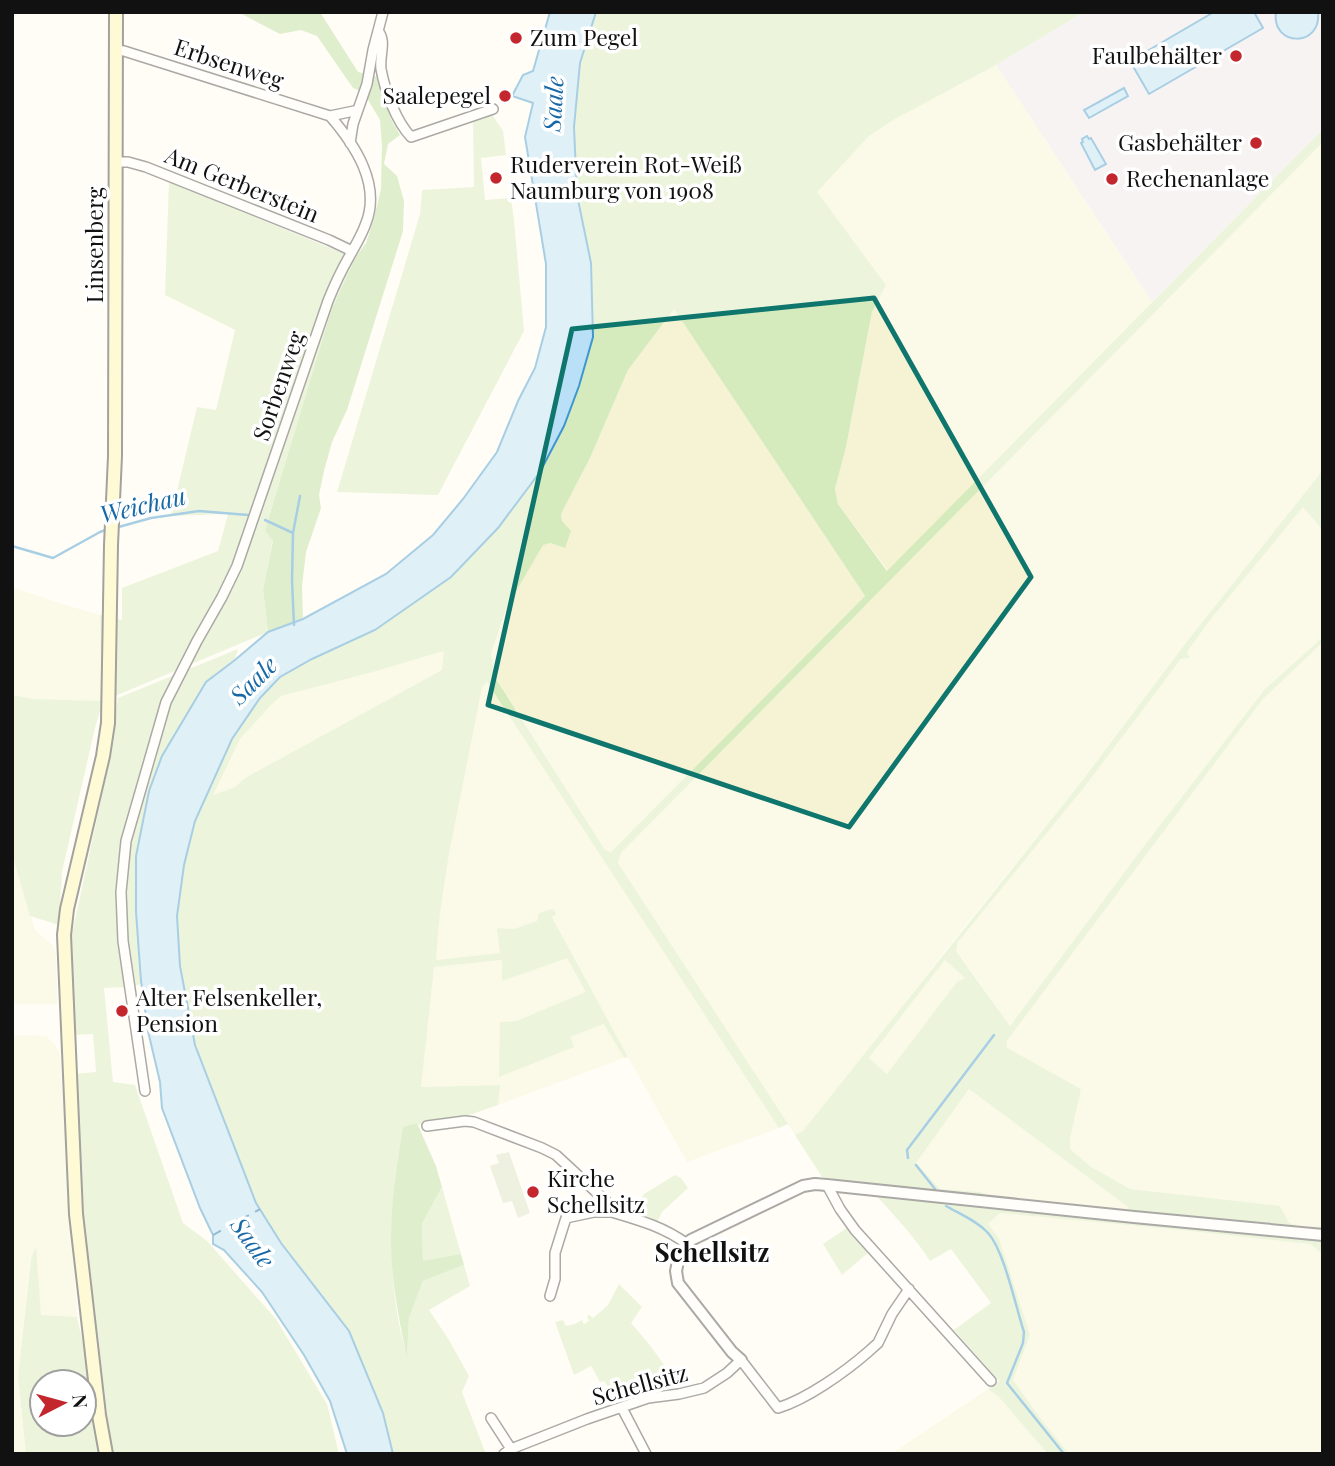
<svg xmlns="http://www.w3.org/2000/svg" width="1335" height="1466" font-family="'Playfair Display',serif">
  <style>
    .industrial { fill: #eee6ef }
    .farmland { fill: #f6f3d4 }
    .green { fill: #d5ebbd; fill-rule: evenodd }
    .forest { fill: #b9dc9c }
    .cemetery { fill: #d9e3c4 }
    .water { fill: #b9e0f7; stroke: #3f96cf; stroke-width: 2 }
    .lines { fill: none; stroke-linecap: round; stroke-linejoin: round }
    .stream { stroke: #3f96cf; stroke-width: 2.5 }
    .ferry { stroke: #1768a6; stroke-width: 2; stroke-dasharray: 9 7; stroke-linecap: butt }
    .minor-casing { stroke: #444; stroke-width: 12 }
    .tertiary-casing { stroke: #444; stroke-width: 14 }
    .secondary-casing { stroke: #333; stroke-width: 16 }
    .minor { stroke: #fff; stroke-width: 9 }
    .tertiary { stroke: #fff; stroke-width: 10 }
    .secondary { stroke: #fff6b0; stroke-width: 12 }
    .marked { fill: none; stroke: #0f766e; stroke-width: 5; stroke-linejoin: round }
    .poi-dot { fill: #c4262e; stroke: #fff; stroke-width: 2.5 }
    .labels { text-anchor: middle; stroke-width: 7; stroke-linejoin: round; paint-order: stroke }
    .poi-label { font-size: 23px; fill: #111; stroke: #fff; text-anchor: start }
    .street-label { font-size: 23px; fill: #111; stroke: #fff }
    .water-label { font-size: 24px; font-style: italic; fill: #1768a6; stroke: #fff }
    .quarter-label { font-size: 26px; font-weight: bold; fill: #111; stroke: #fff }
  </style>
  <rect width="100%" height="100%" fill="#fffdf5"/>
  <path class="industrial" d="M1084 12H1323V129L1152 302 996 65Z"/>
  <path class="farmland" d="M996 65 1152 302 888 571 838 504 835 489 846 447 872 312 886 285 816 192 869 136 895 119Z
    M1323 142V470L1185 644 1082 781 959 933 852 1071 803 1132 795 1135 618 863 621 853Z
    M674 309 865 596 611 852 605 850 495 676 491 654 506 609 543 544 549 543 565 548 561 514 590 458 628 370Z
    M1303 506 1323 530V637L1265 689 1141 850 1010 1026 973 973 956 951 958 942 1182 659 1190 658 1187 652 1210 620Z
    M12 587 62 604 100 615 103 701 34 699 12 695Z
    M1323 642V1227L1300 1226 1289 1223 1280 1206 1130 1189 1091 1166 1070 1150V1139L1081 1089 1006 1048V1042L1262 700Z
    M445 651 442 670 245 778 235 787 212 795 240 739 271 705 281 696 373 672Z
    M487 682 716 1029 779 1128 687 1162 628 1057 552 916 514 929 498 928 500 953 436 960 440 912 449 854 470 741 482 687Z
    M12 854 35 930 52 945 56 953 57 1004H12Z
    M567 957 587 992 516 1021 501 1022 574 1047 569 1037 605 1024 624 1058 498 1105 499 1085 420 1087 434 967 502 960V980Z
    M945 960 965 977 888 1074 869 1059Z
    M12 1035 46 1036 55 1045 60 1055 77 1317 41 1315 35 1249 30 1258 18 1377 26 1454H12Z
    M969 1089 1128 1206 1130 1211 987 1196 981 1192 940 1189 916 1163Z
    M1000 1213 1181 1230 1310 1244 1323 1254V1454H1069L1041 1419 1013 1380 1030 1335 988 1224Z
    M988 1389 998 1396 1048 1454H891Z"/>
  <path class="green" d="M596 12H1084L996 65 895 119 869 136 817 192 886 285 872 312 846 447 835 489 838 504 887 571 1323 129V142L621 853 618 863 788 1124 779 1128 487 682 482 687 449 854 440 912 436 960 500 953 497 928 514 929 537 921 539 913 553 909 556 914 552 917 628 1057 624 1058 604 1024 570 1037 574 1047 499 1077 500 1022 516 1021 586 992 567 958 502 981V960L434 967 421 1087 500 1085 498 1105 464 1117 418 1125 417 1123 403 1128C392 1203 384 1281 407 1355L409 1318 423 1281 464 1265 470 1286 429 1310 449 1340 469 1376 462 1392 486 1454H393L383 1413 349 1331 281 1243 256 1203 195 1045 180 966 177 916 184 864 195 821 232 739 260 698 280 677 451 577 498 528 540 472 563 426 579 386 593 337 591 263 577 195 574 127 580 63ZM674 309 865 596 611 852 605 850 495 677 491 654 506 609 543 545 550 543 565 548 571 531 562 521 561 514 590 458 628 370ZM444 651 442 670 245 778 235 787 213 795 240 739 271 705 281 696 373 672Z
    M491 113 503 131 506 155 481 158 485 200 511 198 514 220 524 331 438 495 337 492 420 214 422 190 474 187 473 120Z
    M169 182 355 258 331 311 265 530 273 540 263 589 268 632 103 701 95 728 62 872 59 925 30 916 12 854V695L34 699 102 701 100 615 122 620V588L218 551 228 514 171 516 197 407 216 410 235 330 165 295Z
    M1323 470V530L1303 507 1210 620 1187 652 1190 658 1181 659 1085 786 958 942 956 951 1010 1026 1141 850 1265 689 1323 637V642L1262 700 1006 1042 1007 1048 1081 1089 1070 1139V1149L1090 1166 1130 1189 1280 1206 1289 1223 1300 1226 1323 1227V1254L1310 1244 1181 1230 1000 1213 988 1224 999 1239 1030 1335 1013 1380 1041 1419 1069 1454H1048L998 1396 988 1389 999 1381 954 1330 991 1303 951 1249 930 1261C912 1233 888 1209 866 1184L822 1177 795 1135 803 1131 1082 781 1185 644ZM945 960 965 978 957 982 887 1074 869 1058ZM969 1089 1127 1206 1129 1211 987 1196 981 1192 940 1189 916 1163Z
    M238 649 235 660 206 682 136 912 142 984 128 987 104 988 113 1082 135 1085 183 1223 207 1241 276 1319 327 1404 339 1454H26L18 1377 31 1258 36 1247 41 1315 77 1317 86 1357 96 1353 80 1181 74 1074 96 1072 93 1034 73 1035 72 934 104 786 118 698ZM42 1382H84V1424H42Z
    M675 1175 681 1178 688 1188 662 1212 657 1222 630 1212 644 1194Z
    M442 1187 461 1254 423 1262 422 1224Z
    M848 1227 870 1251 842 1275 823 1244Z
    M619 1284 642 1307 631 1323 649 1344 673 1377 655 1386 651 1378 643 1381V1383L627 1390 630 1397 622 1399 616 1384 608 1387 604 1381 600 1382 591 1366 574 1375 555 1322 563 1320 566 1326 575 1324 582 1320 584 1324 589 1321 587 1316 589 1315 593 1318 608 1305Z"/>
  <path class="forest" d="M238 12H320L358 72 379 77 391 119 400 135 388 144 384 164 397 176 404 201 403 231 347 410 332 442 324 471 319 495 321 508 306 552 302 586 303 619 268 632 263 589 273 541 265 530 331 311 355 258 366 243 373 222 381 189 382 146 380 120 364 93 353 88 317 36 301 30 280 34Z
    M417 1123 436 1166 442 1187 422 1224 423 1261 461 1254 464 1265 423 1281 409 1318 407 1358C399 1319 391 1280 391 1240 391 1203 397 1165 403 1127Z"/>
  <path class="cemetery" d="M509 1152 530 1213 518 1218 512 1201 503 1203 490 1166 499 1163 496 1155Z"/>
  <path class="water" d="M550 12H596L580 63 574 127 577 195 591 263 593 337 579 386 564 426 540 472 498 528 451 577 375 630 312 659 280 677 260 698 232 739 195 821 184 865 177 916 180 966 195 1045 256 1203 281 1243 349 1331 383 1413 393 1454H347L330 1401 304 1355 262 1292 224 1250 213 1244V1235L200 1208 162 1108 160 1082 148 1031 141 981 136 912V856L149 791 162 756 206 682 235 660 268 632 303 619 386 574 433 535 463 499 497 452 518 401 535 368 546 327V264L525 137 533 103 512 96 523 75 533 71Z
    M1214 12H1254L1263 28 1149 94 1130 61Z
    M1276 12H1318C1322 48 1271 47 1276 12Z
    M1124 88 1128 96 1089 118 1084 110Z
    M1087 136 1089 139 1091 138 1106 164 1095 170 1081 143 1083 142 1082 139Z"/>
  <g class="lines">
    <path class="stream" d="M265 520 293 533
      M115 528 151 518 199 511 248 515
      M12 546 53 558 100 532 108 529
      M294 625 292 581 293 533 300 496
      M908 1158 907 1150 994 1035
      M916 1165 935 1189
      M946 1206C960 1214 977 1221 988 1233 1004 1250 1016 1308 1024 1332L1023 1343 1007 1383 1064 1454"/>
    <path class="ferry" d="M213 1235 260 1209"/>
    <g class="minor-casing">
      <path id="minor" d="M378 31C387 41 379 56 381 69 385 91 396 121 411 137L493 109
        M116 50 124 51 330 116 354 111 357 112
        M350 143 353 124 367 84 373 50 383 12
        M116 162H128L146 167 329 240 352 251
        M145 1091 123 941 121 892 126 841 166 702 197 641 222 597 237 566 328 301C334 286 341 271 349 257 355 246 362 235 366 223 381 184 355 145 330 116
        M427 1126 465 1121 474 1122 542 1148 556 1155 608 1203 612 1212C639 1220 664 1227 687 1244
        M827 1185 840 1209 855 1230 991 1381
        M550 1296 555 1279V1253L566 1218 594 1212H612
        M622 1408 646 1454
        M491 1418 513 1452
        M504 1454 511 1449 587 1419 648 1398 679 1394 704 1388 727 1373 741 1360 778 1408C807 1399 845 1372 868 1352L878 1343 892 1314 909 1289"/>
    </g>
    <g class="tertiary-casing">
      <path id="tertiary" d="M741 1360 732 1352 678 1283 676 1271 680 1252 691 1240 803 1186 815 1184 827 1185 1134 1217 1323 1235"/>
    </g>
    <g class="secondary-casing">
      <path id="secondary" d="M106 1454 99 1415 76 1214 64 935 67 909 103 756 108 723 111 545 115 456 116 12"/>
    </g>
    <use href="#minor" class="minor"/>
    <use href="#tertiary" class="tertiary"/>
    <use href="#secondary" class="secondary"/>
  </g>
  <path d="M0 0H1335V1466H0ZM874 298 1031 577 849 827 488 705 572 329Z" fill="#fffdf5" fill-opacity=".55" fill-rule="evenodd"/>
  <path class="marked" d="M874 298 1031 577 849 827 488 705 572 329Z"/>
  <g class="poi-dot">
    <circle cx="516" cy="38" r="7"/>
    <circle cx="1236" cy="56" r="7"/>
    <circle cx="505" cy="96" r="7"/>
    <circle cx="1256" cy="143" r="7"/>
    <circle cx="496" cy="178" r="7"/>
    <circle cx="1112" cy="179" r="7"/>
    <circle cx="122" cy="1011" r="7"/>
    <circle cx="533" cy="1192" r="7"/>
  </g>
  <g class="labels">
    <g class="poi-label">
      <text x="530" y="46">Zum Pegel</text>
      <text x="1222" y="64" text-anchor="end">Faulbehälter</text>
      <text x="491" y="104" text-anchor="end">Saalepegel</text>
      <text x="1242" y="151" text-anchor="end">Gasbehälter</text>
      <text x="510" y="173">Ruderverein Rot-Weiß<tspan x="510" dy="26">Naumburg von 1908</tspan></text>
      <text x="1126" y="187">Rechenanlage</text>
      <text x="136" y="1006">Alter Felsenkeller,<tspan x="136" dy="26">Pension</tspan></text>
      <text x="547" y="1187">Kirche<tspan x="547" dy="26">Schellsitz</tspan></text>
    </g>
    <g class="street-label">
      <text transform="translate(229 64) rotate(18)" y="8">Erbsenweg</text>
      <text transform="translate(242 185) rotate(22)" y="8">Am Gerberstein</text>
      <text transform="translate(95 245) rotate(-90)" y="8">Linsenberg</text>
      <text transform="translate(279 386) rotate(-71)" y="8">Sorbenweg</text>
      <text transform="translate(640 1385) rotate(-15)" y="8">Schellsitz</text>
    </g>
    <g class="water-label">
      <text transform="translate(554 104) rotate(-87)" y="8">Saale</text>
      <text transform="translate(143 506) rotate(-13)" y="8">Weichau</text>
      <text transform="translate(254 681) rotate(-45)" y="8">Saale</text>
      <text transform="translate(252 1243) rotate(54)" y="8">Saale</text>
    </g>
    <g class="quarter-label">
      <text x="712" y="1262">Schellsitz</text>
    </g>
  </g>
  <rect width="1335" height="1466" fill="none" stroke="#111111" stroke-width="28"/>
  <g transform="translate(63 1403) rotate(84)"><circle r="33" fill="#ffffff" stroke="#a0a0a0" stroke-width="2"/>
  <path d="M0-5L12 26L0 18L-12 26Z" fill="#c4262e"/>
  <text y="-10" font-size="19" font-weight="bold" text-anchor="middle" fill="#111111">N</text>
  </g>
</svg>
